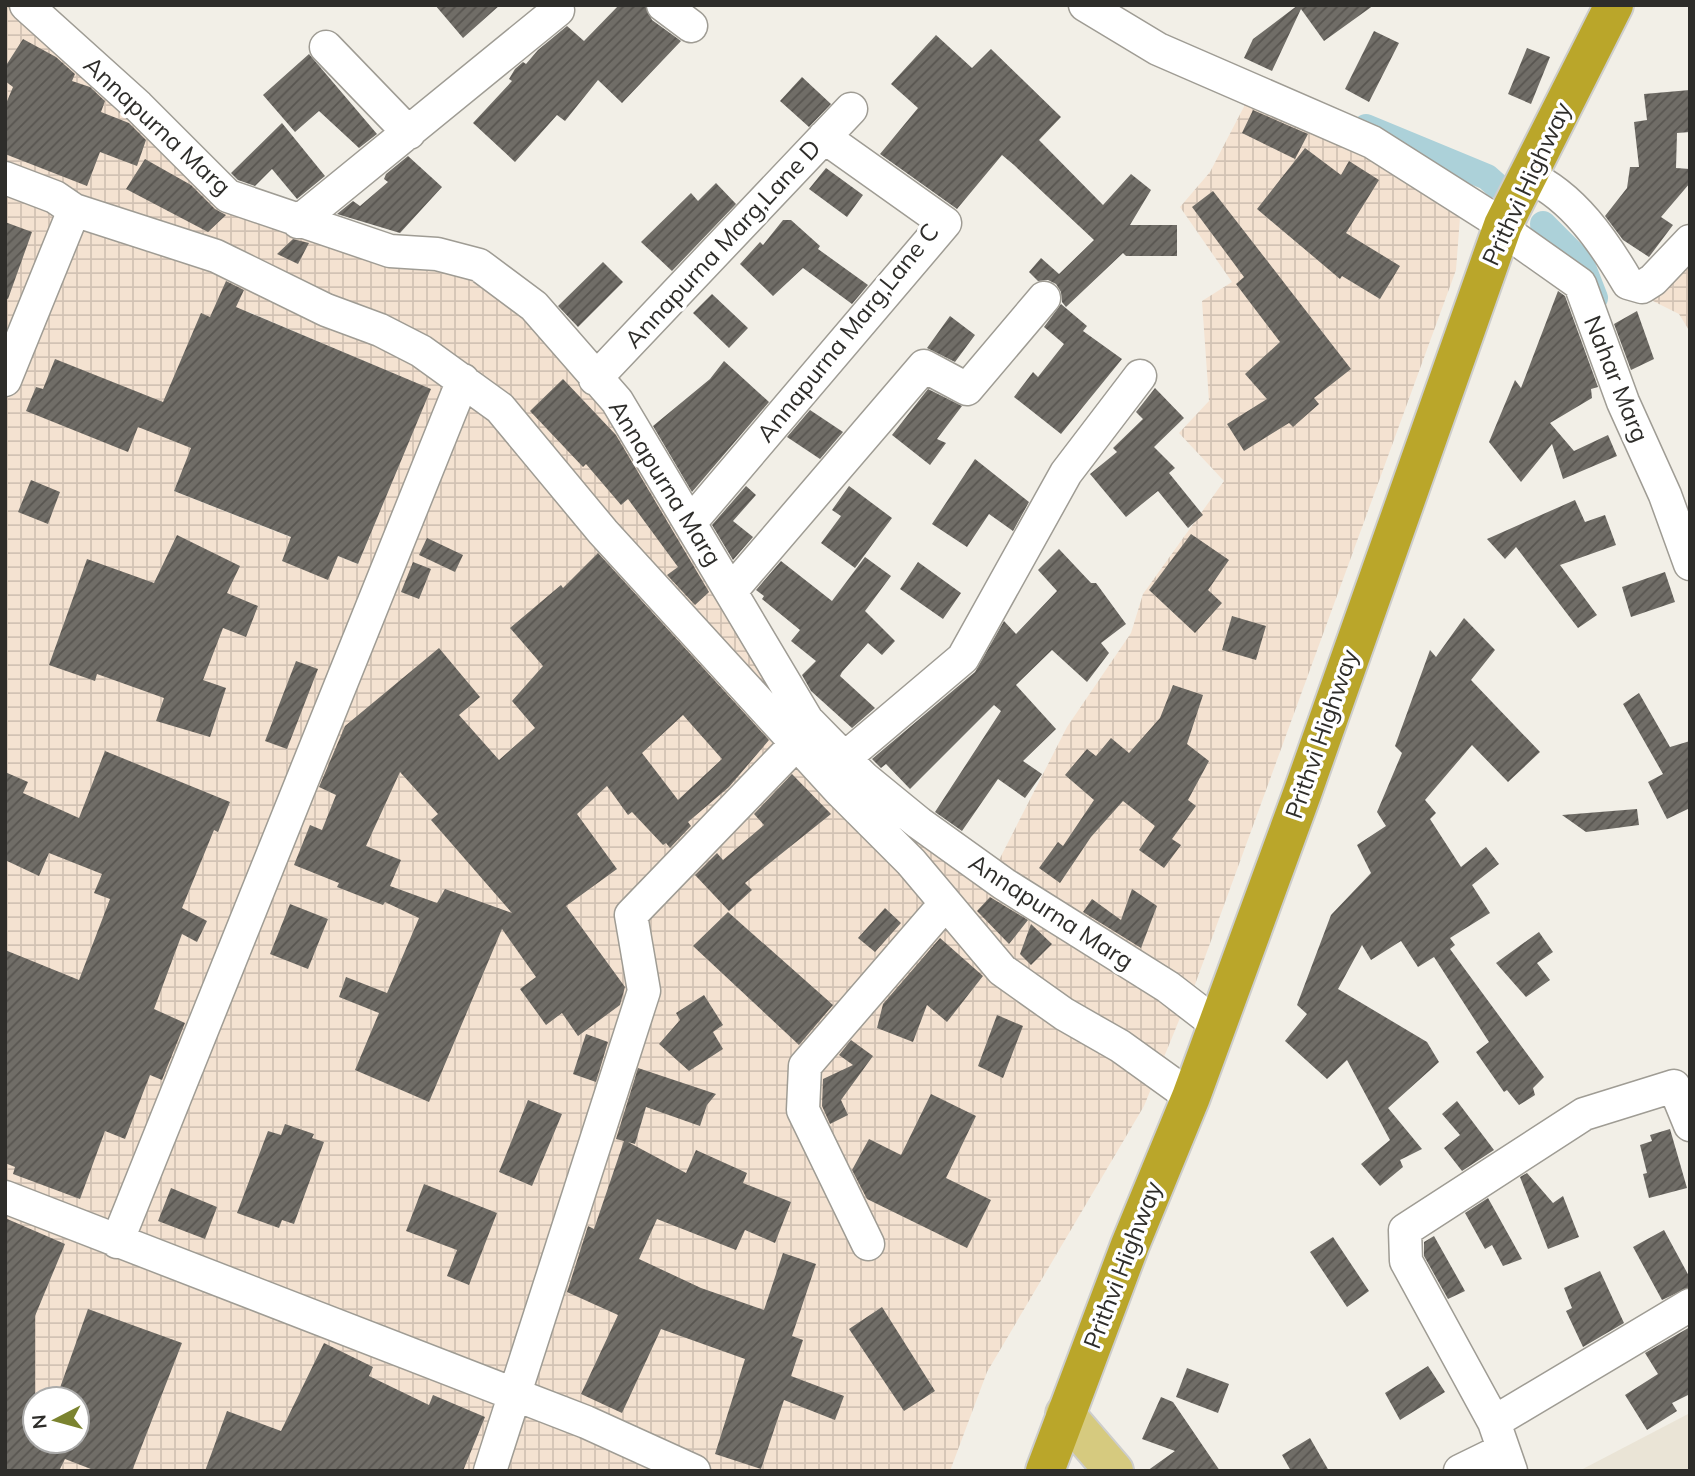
<svg xmlns="http://www.w3.org/2000/svg" width="1695" height="1476" font-family="Mulish,sans-serif">
  <style>
    .built { fill: #eae4d6 }
    .industrial { fill: url(#industrial-grid); fill-rule: evenodd }
    .lines { fill: none; stroke-linecap: round; stroke-linejoin: round }
    .canal { stroke: #acd1d9; stroke-width: 26 }
    .building { fill: url(#building-hatch); fill-rule: evenodd }
    .minor-casing { stroke: #9f9c94; stroke-width: 35 }
    .major-casing { stroke: #cdcdcc; stroke-width: 42 }
    .highway-casing { stroke: #cdcdcc; stroke-width: 42 }
    .minor { stroke: #fff; stroke-width: 32 }
    .major { stroke: #d6ca7f; stroke-width: 38 }
    .highway { stroke: #baa62a; stroke-width: 38 }
    .labels { text-anchor: middle; stroke-width: 7; stroke-linejoin: round; paint-order: stroke }
    .street-label { font-size: 24px; fill: #2e2d2a; stroke: #fff }
  </style>
  <defs>
    <pattern id="industrial-grid" width="8" height="8" patternUnits="userSpaceOnUse" patternTransform="scale(1.75)"><rect width="8" height="8" fill="#f4e2d1"/><path d="M0 4h8M4 0v8" fill="none" stroke="#d2c2b4"/></pattern>
    <pattern id="building-hatch" width="6" height="6" patternUnits="userSpaceOnUse" patternTransform="scale(1.75)"><rect width="6" height="6" fill="#706d67"/><path d="M-1 1l2-2M0 6l6-6M5 7l2-2" fill="none" stroke="#585550"/></pattern>
  </defs>
  <rect width="100%" height="100%" fill="#f2efe7"/>
  <path class="built" d="M1690 1413V1471H1579Z"/>
  <path class="industrial" d="M5 5H19L222 205 479 270 572 361 668 497 772 686 1182 1013 1144 1106 987 1372 950 1471H5ZM249 312 430 389 358 564 174 491ZM35 1399H77V1441H35Z
    M1249 97 1461 204 1456 270 1193 990 997 864 1067 727 1131 633 1143 594 1224 481 1179 433 1209 401 1202 301 1232 282 1180 207 1210 172Z
    M1690 251V332L1679 314 1649 299Z"/>
  <g class="lines">
    <path class="canal" d="M1366 127 1487 177 1496 185
      M1543 224 1581 262 1595 298"/>
  </g>
  <path class="building" d="M435 5H500L463 38Z
    M619 5H645L652 20 681 41 622 103 598 80 565 121 557 115 515 162 473 123 512 81 509 79 515 69 523 62 526 64 538 50 567 26 584 41Z
    M1298 5H1374L1324 41 1301 9 1272 71 1244 58 1253 39Z
    M1374 31 1399 43 1369 102 1345 89Z
    M936 35 972 68 991 49 1061 117 1039 140 1103 205 1131 174 1151 190 1130 225H1177V256H1126L1123 253 1066 307 1062 302 1061 292 1056 284 1048 280 1038 281 1029 272 1041 258 1059 274 1094 240 1014 165 1002 155 957 209 880 154 918 108 891 84Z
    M23 39 56 57 75 74 72 81 90 87 105 101 101 112 129 123 146 140 137 166 100 152 87 186 5 154V106L13 87 5 81V67Z
    M1527 48 1550 57 1531 104 1508 94Z
    M309 54 377 134 359 148 319 111 295 132 263 95Z
    M802 77 831 104 809 127 780 101Z
    M1690 90V132L1677 133 1676 168 1690 169V183L1661 217 1673 225 1649 257 1623 240 1605 216 1627 188 1630 167H1639L1634 122 1647 120 1644 94Z
    M1253 110 1308 134 1295 159 1242 133Z
    M282 123 325 176 297 199 272 169 255 186 238 180 231 173Z
    M1305 148 1341 175 1349 161 1379 180 1346 233 1400 266 1380 299 1342 276 1340 279 1257 209Z
    M408 156 442 187 400 233 337 214 353 201 360 206 388 182 384 179 386 174Z
    M145 159 191 185 215 209 226 215 208 232 126 189Z
    M826 168 863 195 847 217 809 189Z
    M716 183 736 204 672 271 641 242 691 193 698 201Z
    M1213 191 1351 369 1314 398 1319 404 1293 427 1289 423 1244 451 1227 424 1267 399 1245 374 1280 342 1236 284 1244 277 1192 207Z
    M783 220H791L820 246 818 249 868 285 852 304 803 268 773 296 740 264 760 242 763 245Z
    M5 222 32 232 8 299 5 298Z
    M293 239 309 243 298 264 277 254Z
    M603 262 623 282 578 327 558 306Z
    M226 281 244 290 236 307 431 389 358 564 338 556 328 580 282 561 291 537 174 491 191 448 138 427 128 452 26 411 36 387 43 389 55 359 163 402 201 313 210 317Z
    M1558 291 1565 296 1598 387 1591 389 1592 398 1550 423 1574 451 1608 435 1617 456 1563 479 1552 444 1521 482 1489 442 1515 380 1521 388Z
    M712 294 748 328 729 348 693 313Z
    M1061 304 1087 326 1083 331 1122 359 1061 434 1014 397 1033 372 1038 377 1064 344 1044 327Z
    M1637 311 1654 359 1631 370 1614 324Z
    M950 316 975 335 955 362 927 348Z
    M724 361 769 402 692 492 653 426 710 379Z
    M563 379 616 435 709 592 695 605 667 575 678 567 628 499 621 505 586 464 583 467 530 411Z
    M1155 388 1184 418 1154 447 1175 468 1169 473 1203 515 1188 528 1158 491 1126 517 1090 474 1117 452 1113 448 1143 419 1136 412Z
    M928 389 962 406 937 439 946 443 930 465 892 435Z
    M810 410 843 432 820 459 787 437Z
    M975 459 1029 502 1013 531 989 514 967 547 932 524Z
    M31 480 60 492 48 524 18 512Z
    M746 486 756 495 733 521 753 537 733 560 712 525Z
    M849 486 892 518 855 568 821 543 841 516 832 510Z
    M1575 500 1585 522 1605 515 1616 545 1560 565 1597 615 1578 628 1516 547 1505 559 1487 539Z
    M1191 534 1229 560 1208 590 1222 603 1195 633 1149 590Z
    M177 535 240 566 227 593 258 606 246 637 223 628 203 680 226 688 210 737 156 721 164 698 97 674 95 681 49 665 87 559 154 583Z
    M427 538 463 555 455 572 419 555Z
    M1059 549 1091 583H1096L1126 624 1101 643 1109 653 1087 682 1052 650 1016 685 1056 729 1023 761 1042 774 1025 798 998 779 962 831 935 812 1001 711 994 705 910 789 886 764 881 768 872 759 975 672 1004 621 1016 634 1057 591 1038 570Z
    M598 553 769 740 729 787 688 822 691 826 670 848 666 843 663 845 632 812 628 815 607 786 577 814 617 869 566 906 625 987 620 1005 578 1036 562 1013 546 1025 520 989 536 977 502 929 429 1102 355 1070 379 1013 339 997 346 977 387 993 419 918 385 902 383 905 337 887 339 883 294 865 310 825 322 830 336 795 319 787 345 726 439 648 480 697 459 715 499 760 535 728 512 701 543 666 510 628 561 585 563 588ZM683 715 722 759 678 800 642 753ZM400 772 438 814 431 820 512 913 445 889 437 903 390 886 401 860 366 846Z
    M865 557 891 576 865 611 895 641 882 655 868 643 842 672 840 676 875 708 852 728 811 691 802 675 816 661 791 641 800 630 762 599 764 596 756 590 781 561 832 601Z
    M413 562 431 569 419 599 401 592Z
    M918 562 961 593 943 619 900 589Z
    M1665 572 1675 602 1631 617 1622 587Z
    M1232 616 1266 626 1256 660 1222 650Z
    M1464 618 1495 650 1471 680 1540 752 1508 782 1472 745 1425 800 1436 813 1430 819 1461 867 1486 847 1499 864 1472 885 1490 913 1450 938 1455 945 1450 949 1544 1077 1533 1088 1535 1095 1519 1105 1507 1090 1504 1092 1476 1052 1489 1042 1434 957 1418 967 1401 941 1371 960 1362 945 1338 989 1427 1042 1439 1062 1388 1108 1422 1149 1400 1160 1403 1167 1380 1186 1361 1164 1390 1140 1347 1060 1327 1079 1285 1041 1307 1014 1297 1005 1331 915 1371 873 1357 845 1386 826 1377 812 1402 753 1395 746 1430 650 1436 657Z
    M296 661 318 669 287 749 265 741Z
    M1173 685 1203 695 1187 744 1209 761 1188 800 1196 806 1172 839 1181 845 1164 868 1139 850 1155 826 1123 801 1091 837 1060 883 1039 868 1058 842 1063 846 1094 800 1065 775 1087 749 1096 756 1111 738 1129 753 1160 718Z
    M1639 693 1670 747 1690 741V808L1667 819 1648 782 1663 774 1623 704Z
    M105 751 230 802 218 832 214 830 182 908 207 921 197 942 182 934 154 1009 185 1023 162 1080 150 1075 125 1139 105 1131 80 1199 13 1174 15 1167 5 1163V950L79 980 110 899 94 893 102 874 49 853 39 876 5 860V772L28 782 23 793 79 818Z
    M792 774 831 814 745 883 752 890 729 911 695 875 717 853 723 860 764 825 754 814Z
    M1637 809 1639 825 1586 832 1562 815Z
    M1132 889 1157 906 1141 948 1083 912 1092 899 1121 920Z
    M990 897 1028 920 1009 944 977 911Z
    M290 904 328 919 308 969 270 954Z
    M885 908 901 923 875 952 858 938Z
    M728 912 833 1005 799 1045 693 946Z
    M1031 924 1052 944 1031 965 1020 954Z
    M1539 932 1553 952 1537 963 1550 980 1526 997 1496 963Z
    M940 938 983 976 947 1022 927 1005 913 1042 877 1028 883 1004Z
    M704 995 723 1025 713 1032 723 1049 689 1071 659 1044 680 1020 676 1013Z
    M997 1015 1023 1026 1003 1078 978 1066Z
    M586 1034 608 1042 596 1082 573 1074Z
    M851 1040 873 1056 841 1100 848 1115 830 1124 822 1106 823 1079 853 1065 839 1055Z
    M638 1068 716 1094 707 1105 700 1126 646 1107 635 1144 628 1142 686 1173 696 1150 747 1173 743 1183 791 1202 775 1243 745 1230 736 1250 657 1219 639 1259 701 1288 764 1310 783 1253 816 1264 792 1336 803 1340 791 1376 844 1396 835 1420 784 1400 761 1469 715 1454 745 1359 661 1329 622 1413 581 1394 618 1315 567 1292 588 1226 594 1229 624 1141 616 1139Z
    M931 1094 976 1116 946 1178 991 1200 967 1248 867 1199 852 1170 869 1139 901 1155Z
    M528 1100 562 1114 532 1186 499 1172Z
    M1457 1101 1494 1150 1462 1171 1444 1148 1460 1135 1442 1114Z
    M285 1124 314 1134 312 1138 324 1142 294 1224 282 1220 279 1228 237 1213 268 1131 281 1135Z
    M1670 1129 1687 1188 1649 1198 1643 1174 1647 1173 1640 1145 1652 1141 1650 1135Z
    M1527 1173 1553 1203 1563 1196 1579 1237 1548 1249 1520 1177Z
    M424 1184 497 1213 469 1285 447 1276 457 1250 406 1231Z
    M171 1188 217 1207 205 1239 158 1221Z
    M1488 1198 1522 1259 1503 1266 1492 1245 1485 1249 1465 1213Z
    M5 1218 65 1244 35 1316V1441H77V1399H56L88 1309 182 1343 132 1471H96L65 1459 59 1471H5Z
    M1664 1230 1690 1278V1287L1662 1300 1633 1247Z
    M1434 1236 1465 1291 1448 1299 1424 1256V1242Z
    M1333 1237 1369 1291 1347 1307 1310 1252Z
    M1600 1271 1624 1323 1583 1347 1566 1311 1572 1308 1564 1288Z
    M882 1307 935 1391 904 1411 849 1329Z
    M1690 1327V1394L1672 1403 1677 1411 1647 1430 1625 1395 1658 1374 1645 1353Z
    M324 1343 373 1367 369 1376 429 1405 433 1395 485 1417 463 1471H205L227 1411 281 1431Z
    M1428 1366 1445 1392 1400 1420 1385 1393Z
    M1187 1368 1229 1384 1218 1413 1176 1397Z
    M1161 1397 1173 1402 1220 1471H1147L1175 1451 1142 1439Z
    M1310 1438 1329 1471H1291L1282 1455Z"/>
  <g class="lines">
    <g class="minor-casing">
      <path id="minor" d="M26 5 138 106 228 196 390 251 437 254 479 265 534 306 617 401 807 720 864 778 919 823 1004 884 1168 987 1216 1024
        M663 5 691 26
        M1085 5 1158 49 1372 142 1503 225 1515 238 1580 284 1623 402 1665 495 1690 564
        M326 47 409 133
        M1528 176C1573 196 1604 242 1628 283L1642 287 1653 280 1690 241
        M5 178 55 197 74 210 216 256 326 310 380 330 421 351 500 408 603 532 840 791 911 862 1002 970 1064 1014 1120 1046 1191 1097
        M298 222 558 10 555 5
        M595 379 851 109
        M5 380 74 210
        M690 523 945 223 824 137
        M731 591 924 366 967 389 1044 298
        M846 757 963 658 1066 473 1140 376
        M5 1197 586 1422 694 1471
        M117 1242 463 380
        M868 1244 803 1110 805 1066 945 904
        M1494 1422 1690 1305
        M490 1471 644 991 631 915 797 743
        M1460 1471 1503 1450
        M1511 1471 1494 1422 1406 1261 1405 1230 1584 1114 1674 1086 1690 1125"/>
    </g>
    <g class="major-casing">
      <path id="major" d="M1065 1414 1114 1471"/>
    </g>
    <g class="highway-casing">
      <path id="highway" d="M1045 1471 1130 1245 1191 1097 1302 794 1503 225 1614 5"/>
    </g>
    <use href="#minor" class="minor"/>
    <use href="#major" class="major"/>
    <use href="#highway" class="highway"/>
  </g>
  <g class="labels">
    <g class="street-label">
      <text transform="translate(157 126) rotate(43)" y="8">Annapurna Marg</text>
      <text transform="translate(1527 184) rotate(-65)" y="8">Prithvi Highway</text>
      <text transform="translate(723 244) rotate(-47)" y="8">Annapurna Marg,Lane D</text>
      <text transform="translate(848 333) rotate(-51)" y="8">Annapurna Marg,Lane C</text>
      <text transform="translate(1616 379) rotate(68)" y="8">Nahar Marg</text>
      <text transform="translate(665 483) rotate(58)" y="8">Annapurna Marg</text>
      <text transform="translate(1322 734) rotate(-71)" y="8">Prithvi Highway</text>
      <text transform="translate(1051 912) rotate(33)" y="8">Annapurna Marg</text>
      <text transform="translate(1123 1265) rotate(-69)" y="8">Prithvi Highway</text>
    </g>
  </g>
  <rect width="1695" height="1476" fill="none" stroke="#2e2d2a" stroke-width="14"/>
  <g transform="translate(56 1420) rotate(264)"><circle r="33" fill="#ffffff" stroke="#ababaa" stroke-width="2"/>
  <path d="M0-5L12 26L0 18L-12 26Z" fill="#7b832f"/>
  <text y="-10" font-size="19" font-weight="bold" text-anchor="middle" fill="#2e2d2a">N</text>
  </g>
</svg>
